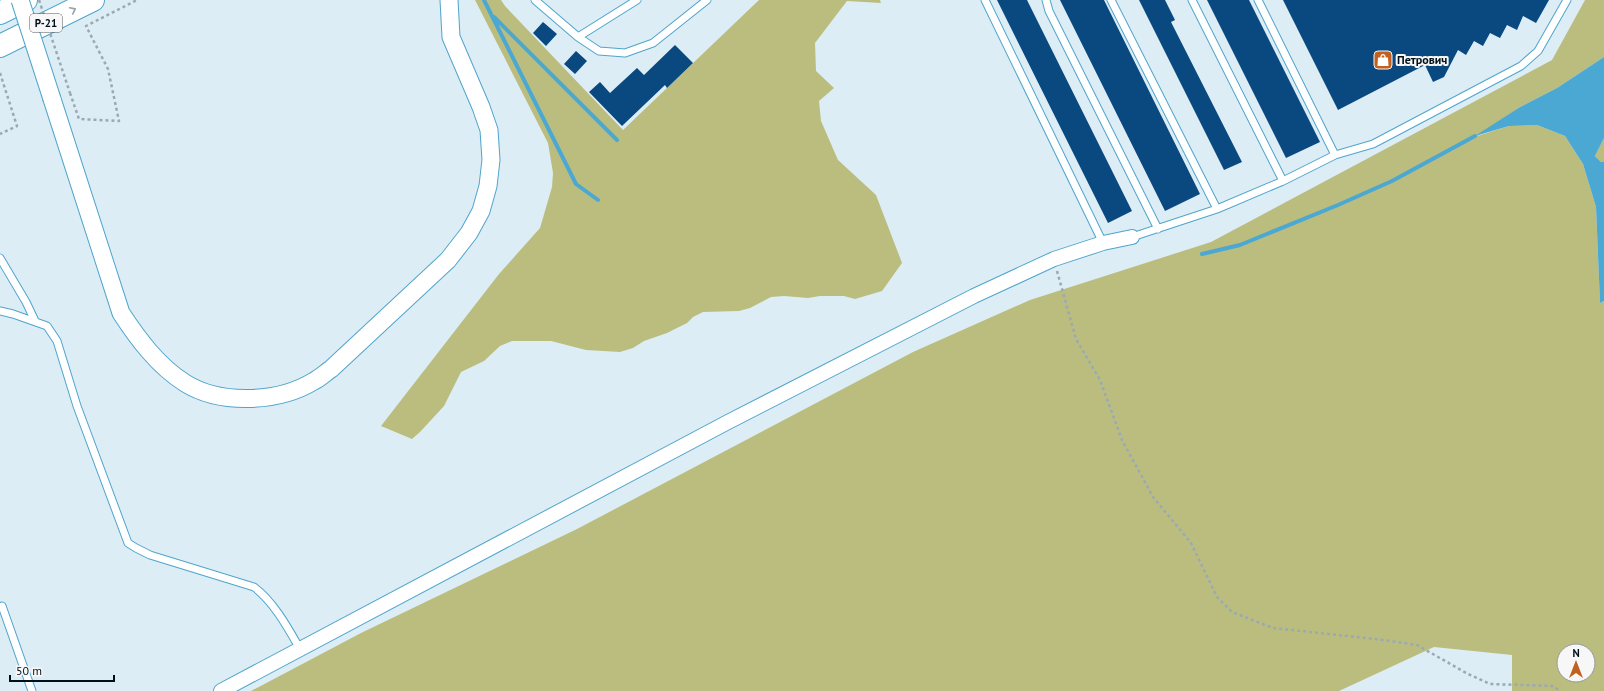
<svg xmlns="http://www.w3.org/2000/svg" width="1604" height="691" font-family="'PT Sans',sans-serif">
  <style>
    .green { fill: #bbbd7f; fill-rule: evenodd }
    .water { fill: #4aa8d2 }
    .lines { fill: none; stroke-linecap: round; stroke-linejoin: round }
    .stream { stroke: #4aa8d2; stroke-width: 4 }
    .building { fill: #09497f }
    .service-casing { stroke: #4ea5cc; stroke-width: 9 }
    .minor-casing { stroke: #4ea5cc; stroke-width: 16 }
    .tertiary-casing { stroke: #4ea5cc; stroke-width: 19 }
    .primary-casing { stroke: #4ea5cc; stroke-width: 24 }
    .path { stroke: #9aaab3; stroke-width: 2.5; stroke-dasharray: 3 3; stroke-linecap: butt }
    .service { stroke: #fff; stroke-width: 7 }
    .minor { stroke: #fff; stroke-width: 14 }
    .tertiary { stroke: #fff; stroke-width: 17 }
    .primary { stroke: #fff; stroke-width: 22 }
    .tertiary-bridge-casing { stroke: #4ea5cc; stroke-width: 19; stroke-linecap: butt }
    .path-bridge { stroke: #9aaab3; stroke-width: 2.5; stroke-dasharray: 3 3; stroke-linecap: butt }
    .tertiary-bridge { stroke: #fff; stroke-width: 17 }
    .oneway { stroke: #999fa4 }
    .labels { text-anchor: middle; stroke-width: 4; stroke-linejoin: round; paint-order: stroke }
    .shield { fill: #f7f7f7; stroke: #4a555d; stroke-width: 1 }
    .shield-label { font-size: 11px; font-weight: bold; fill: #00101b }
    .poi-label { font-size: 12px; font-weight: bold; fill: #00101b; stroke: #f7f7f7; text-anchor: start }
  </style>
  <rect width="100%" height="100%" fill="#ddedf5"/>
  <path class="green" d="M475 0H501L505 6 623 130 759 0H880L881 3 847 1 815 43 816 71 834 88 819 101 821 121 838 160 876 195 902 263 882 291 855 299 844 296H820L808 298 784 296 771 297 750 308 739 311 703 312 693 317 687 323 667 333 644 341 633 348 620 352 586 350 551 341H512L500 346 484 361 461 372 444 406 420 432 412 439 381 426 499 274 540 228 552 187 553 173 548 143Z
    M1585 0H1604V57L1557 88 1520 107 1477 136 1509 126 1537 125 1565 136 1583 164 1596 207 1600 303 1604 301V691H1512V655L1434 647 1339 691H251L361 633 577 529 913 352 1030 300 1211 242 1552 60ZM1564 651H1588V675H1564Z
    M1604 138V162H1601L1595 156Z"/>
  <path class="water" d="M1604 57V138L1595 156 1601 162H1604V301L1600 303 1596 207 1583 164 1565 136 1537 125 1509 126 1475 136 1520 107 1557 88Z"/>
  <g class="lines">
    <path class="stream" d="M484 0 576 184 598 200
      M494 17 617 140
      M1202 254 1240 245 1338 205 1392 181 1475 136"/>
  </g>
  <path class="building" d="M997 0H1027L1132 211 1108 223Z
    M1060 0H1104L1200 194 1165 211Z
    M1139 0H1165L1175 20 1171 22 1242 162 1224 170Z
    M1207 0H1249L1320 142 1286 158Z
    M1283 0H1549L1536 23 1523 16 1517 30 1507 25 1500 38 1490 33 1483 46 1474 41 1466 55 1458 50 1444 77 1433 82 1425 65 1338 110Z
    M543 22 557 34 546 46 533 33Z
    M675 45 693 63 667 88 665 85 622 126 589 92 600 82 610 93 637 68 644 75Z
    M576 51 587 61 575 74 564 64Z"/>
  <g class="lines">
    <g class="service-casing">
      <path id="service" d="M535 0 578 37 599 51 625 53 653 43 707 0
        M985 0 1103 243
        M1046 0 1049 11 1158 229
        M1111 0 1217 209
        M1192 0 1283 181
        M1258 0 1335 155
        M578 37 637 0
        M1132 237 1217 209 1283 181 1335 155 1373 144 1521 66 1538 51 1567 0
        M0 258 26 302 35 321
        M0 311 13 314 47 326 57 341 77 406 128 543 136 548 150 555 254 587C274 602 288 628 300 649
        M2 606 32 691"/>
    </g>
    <g class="minor-casing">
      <path id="minor" d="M221 691 728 422 974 296 1054 259 1103 243 1132 237"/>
    </g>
    <g class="tertiary-casing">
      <path id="tertiary" d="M52 99 121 313C138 339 158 366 185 383 220 405 278 403 314 381 320 378 325 373 331 369L448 260 469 233 481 211 488 186 491 160 489 130 481 107 451 37 449 0"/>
    </g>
    <g class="primary-casing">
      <path id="primary" d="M0 13 26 0
        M0 46 93 0"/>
    </g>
    <path class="path" d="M0 73 17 126 0 134
      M70 93 79 119 119 121 108 69 86 26 137 0
      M1057 271 1076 339 1100 380 1122 440 1153 497 1191 543 1217 597 1232 612 1273 628 1384 640 1417 645 1468 674 1490 684 1554 686 1559 691"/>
    <use href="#service" class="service"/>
    <use href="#minor" class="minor"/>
    <use href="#tertiary" class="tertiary"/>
    <use href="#primary" class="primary"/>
    <g class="tertiary-bridge-casing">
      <path id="tertiary-bridge" d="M20 0 52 99"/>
    </g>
    <path class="path-bridge" d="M39 0 70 93"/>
    <use href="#tertiary-bridge" class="tertiary-bridge"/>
  </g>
  <defs><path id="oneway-chevron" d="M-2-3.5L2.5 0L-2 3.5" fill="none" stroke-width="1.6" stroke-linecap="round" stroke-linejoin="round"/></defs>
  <use class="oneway" href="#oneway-chevron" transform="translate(73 10) rotate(-26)"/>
  <defs>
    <g id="shop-square" transform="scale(1)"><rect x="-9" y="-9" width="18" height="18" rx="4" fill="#c2611f" stroke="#f7f7f7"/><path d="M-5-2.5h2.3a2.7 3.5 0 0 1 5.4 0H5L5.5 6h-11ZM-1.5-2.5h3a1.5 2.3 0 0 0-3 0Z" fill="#fff"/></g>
  </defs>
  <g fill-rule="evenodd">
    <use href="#shop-square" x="1383" y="60"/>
  </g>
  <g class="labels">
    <rect class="shield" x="30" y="14" width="32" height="18" rx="3"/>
    <g class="shield-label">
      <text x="46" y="27">Р-21</text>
    </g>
    <g class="poi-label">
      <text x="1397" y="64">Петрович</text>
    </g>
  </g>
  <g transform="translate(1576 663)"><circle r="19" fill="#f7f7f7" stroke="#949b9f"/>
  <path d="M0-3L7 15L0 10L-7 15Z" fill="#c2611f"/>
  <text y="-6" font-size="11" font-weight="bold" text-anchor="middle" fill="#00101b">N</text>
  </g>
  <path d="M10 675v6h104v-6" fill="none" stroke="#00101b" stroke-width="2"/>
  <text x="16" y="675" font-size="12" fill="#00101b" stroke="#f7f7f7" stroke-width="3" paint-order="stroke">50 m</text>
</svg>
